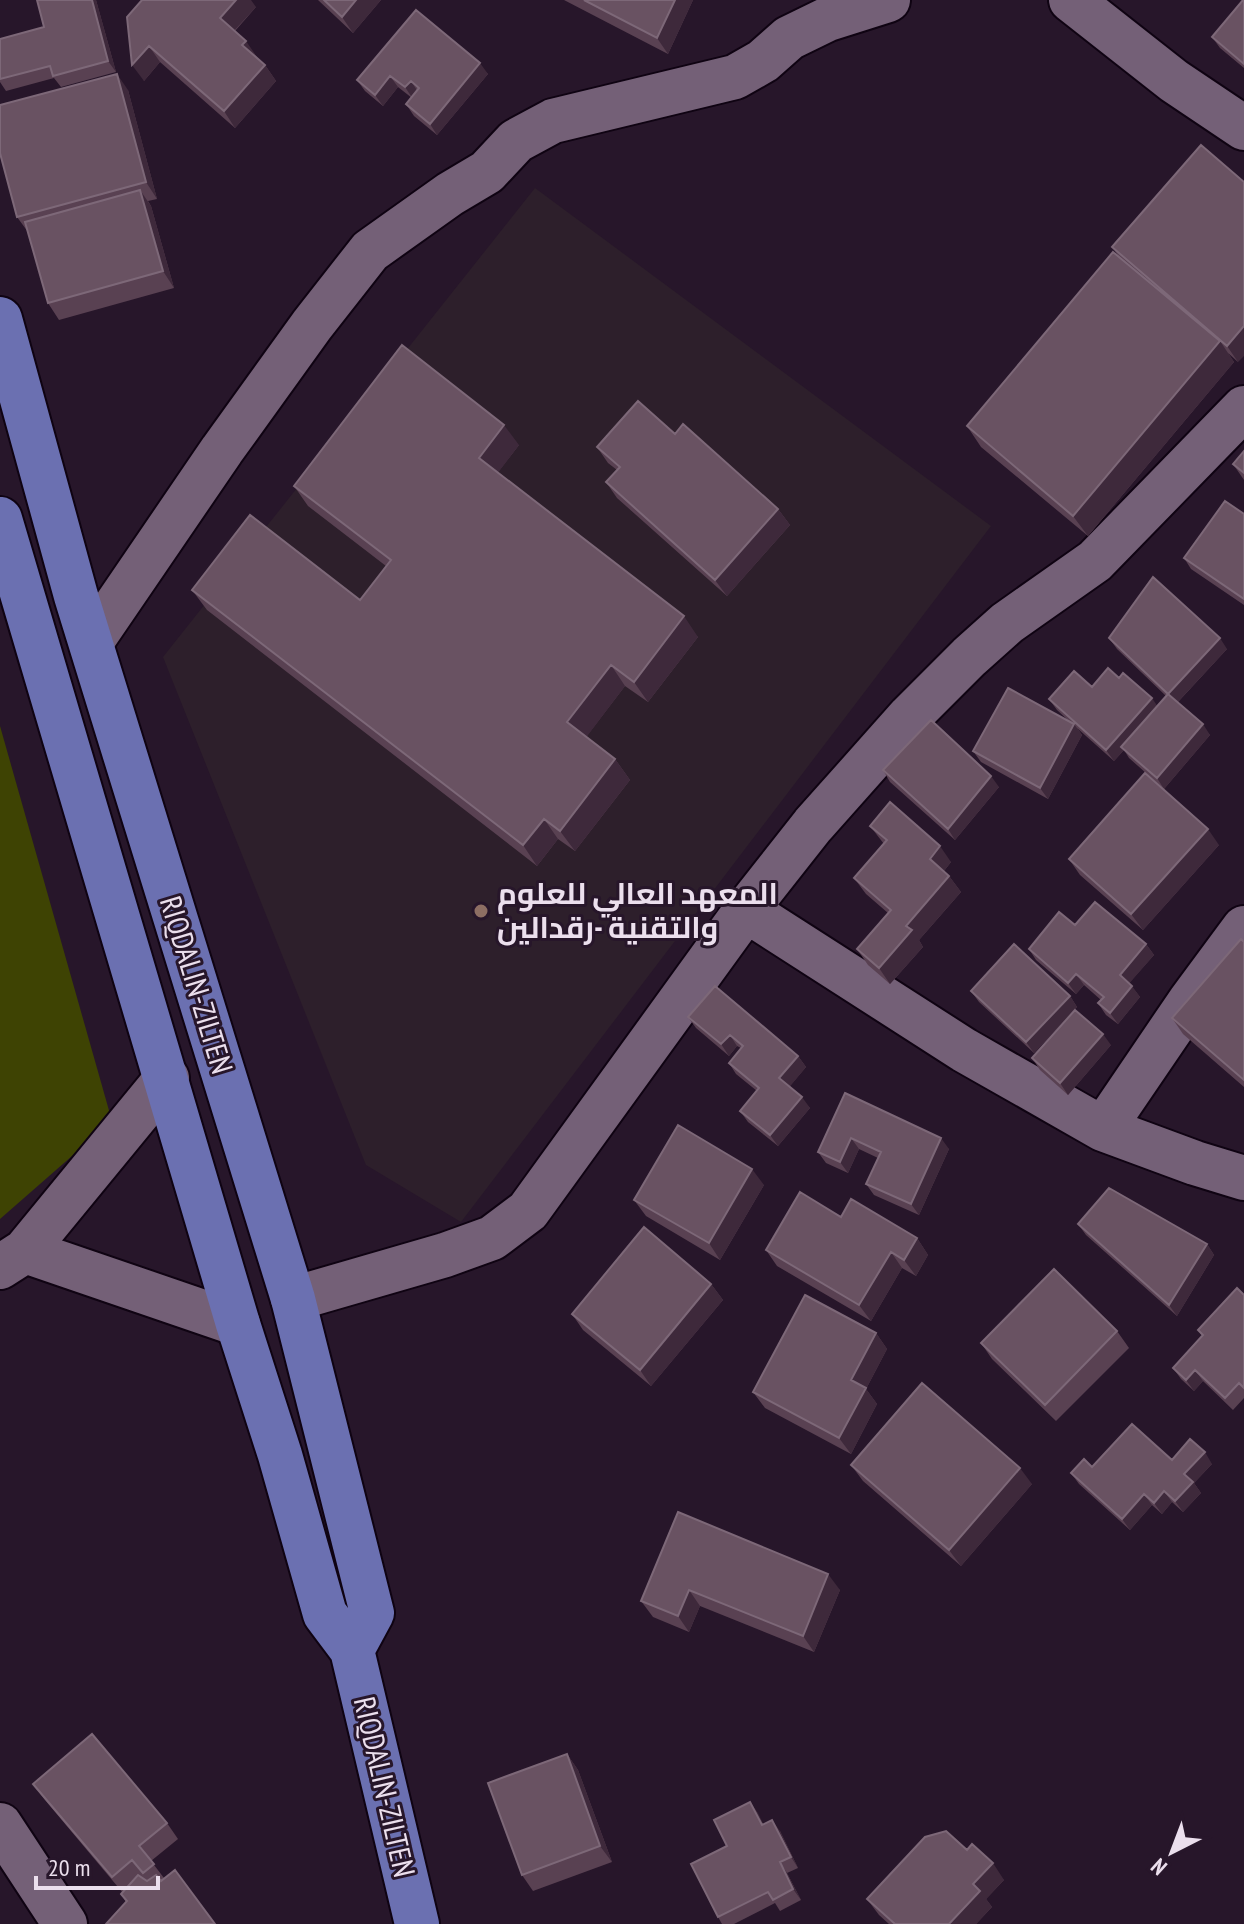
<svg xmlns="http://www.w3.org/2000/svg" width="1244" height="1924" font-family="'PT Sans Narrow',Cairo,sans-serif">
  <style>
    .education { fill: #2d1f2b }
    .green { fill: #3e4303 }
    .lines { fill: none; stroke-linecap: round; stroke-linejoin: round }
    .street-casing { stroke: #0f0312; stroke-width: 48 }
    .primary-casing { stroke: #0f0312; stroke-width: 48 }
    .street { stroke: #746077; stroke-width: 44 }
    .primary { stroke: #6b70b1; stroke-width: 44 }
    .wall { fill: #594152 }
    .shaded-wall { fill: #3e293b }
    .building { fill: #695262; stroke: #7d6878; stroke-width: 2 }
    .education-dot { fill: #8d6e63; stroke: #27162a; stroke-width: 3 }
    .labels { text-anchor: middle; stroke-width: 6; stroke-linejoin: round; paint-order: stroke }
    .poi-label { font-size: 30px; font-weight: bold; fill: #ebdfed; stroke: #27162a; text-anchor: start }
    .street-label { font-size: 30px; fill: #ebdfed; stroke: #27162a }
  </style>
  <rect width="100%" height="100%" fill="#27162a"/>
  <path class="education" d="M535 188 991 526 461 1222 366 1165 163 657Z"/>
  <path class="green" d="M0 726 112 1121 0 1219Z"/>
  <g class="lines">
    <g class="street-casing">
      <path id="street" d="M1071 0 1174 81 1244 128
        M91 642 222 450 312 325 370 251 450 194 487 172 516 141 553 121 735 77 763 61 789 38 828 19 888 0
        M746 910 964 1050 1103 1129 1195 1163 1244 1178
        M1103 1129 1190 1001 1244 928
        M25 1251 238 1324
        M0 1267 25 1251 167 1078
        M293 1299 445 1255 492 1238 528 1211 746 910 813 825 910 716 969 657 1007 623 1095 561 1244 408
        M0 1825 65 1924"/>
    </g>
    <g class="primary-casing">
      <path id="primary" d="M0 319 76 596 293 1299 372 1613 352 1650
        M0 519 238 1324 280 1455 325 1614 352 1650 417 1924"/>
    </g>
    <use href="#street" class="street"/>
    <use href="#primary" class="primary"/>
  </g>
  <path class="wall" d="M96 0 116 72 61 87 54 78 6 91 0 82V39L44 27Z
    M318 0H381L353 33Z
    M564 0H693L668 54Z
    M1244 0V68L1220 48 1212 37Z
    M256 7 235 31 256 57 265 65 276 81 235 128 160 62 144 81 127 17Z
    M416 10 488 74 437 135 414 116 406 104 412 98 398 87 383 106 365 91 357 80Z
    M128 90 157 199 148 201 151 206 174 288 59 320 48 303 28 232 17 217Z
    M1201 145 1238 362 1228 353 1234 362 1088 536 981 447 967 426 1119 257 1112 247Z
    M675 434 778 509 790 525 727 596 617 498 606 482 617 470 608 463 597 447Z
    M519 445 498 472 698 637 648 702 625 686 586 737 615 759 630 780 575 851 558 839 537 866 207 610 192 590 360 600 386 566 308 506 294 486Z
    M1244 451V480L1233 464Z
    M1244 514V605L1191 569 1184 558Z
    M1109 638 1227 649 1178 702 1210 735 1164 789 1129 758 1124 750 1114 761 1077 728 1082 735 1048 799 981 762 973 751 1070 722 1057 710 1049 699 1119 678 1157 706 1166 696 1117 649Z
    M883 770 999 787 955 840 890 782Z
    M870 826 951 862 944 871 949 876 961 892 919 940 923 947 890 984 868 965 857 949 888 913 866 894 854 878 884 844Z
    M1219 845 1143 930 1080 875 1069 859Z
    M1075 925 1146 944 1154 955 1129 983 1140 997 1118 1024 1106 1015 1098 1003 1101 1000 1084 985 1076 994 1036 960 1029 949Z
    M1244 942V1087L1183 1034 1172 1018Z
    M971 991 1070 996 1077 1007 1034 1053 979 1002Z
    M688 1017 798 1056 806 1067 789 1087 810 1108 778 1146 748 1122 740 1111 757 1091 736 1074 729 1063 741 1048 737 1046 729 1056 696 1028Z
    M1111 1045 1068 1095 1040 1070 1032 1058Z
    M845 1093 949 1149 919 1215 874 1195 866 1184 878 1158 859 1149 848 1173 826 1163 818 1152Z
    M764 1185 720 1260 646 1216 634 1200Z
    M841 1217 917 1238 928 1255 916 1276 902 1268 871 1321 777 1266 766 1250Z
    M1078 1224 1207 1244 1214 1255 1177 1316 1086 1235Z
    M711 1284 723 1300 651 1386 583 1330 572 1314Z
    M1244 1295V1398L1233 1410 1203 1381 1194 1391 1181 1379 1173 1368 1202 1336 1198 1330Z
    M1117 1331 1129 1348 1056 1421 992 1359 981 1343Z
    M876 1333 887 1349 866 1389 877 1404 851 1454 765 1408 753 1392Z
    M1172 1460 1212 1464 1194 1483 1201 1493 1183 1512 1172 1502 1162 1514 1152 1505 1130 1530 1079 1484 1071 1473 1092 1467Z
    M851 1465 1032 1484 961 1566 863 1481Z
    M678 1512 840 1590 814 1652 700 1606 689 1632 653 1617 641 1601Z
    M567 1754 578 1770 612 1862 533 1891 522 1875Z
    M33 1784 167 1823 178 1839 151 1861 164 1878 215 1924 126 1902 121 1894 123 1893 45 1800Z
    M750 1802 763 1824 780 1831 798 1868 787 1873 801 1900 780 1911 775 1903 734 1924H722L718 1917 727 1846Z
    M967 1850 1004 1880 986 1899 992 1907 976 1924H889L879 1915 867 1899Z"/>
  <path class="shaded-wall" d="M92 0H96L116 72 108 61Z
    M236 0H251L256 7 231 34 220 18Z
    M356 0H381L353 33 342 17Z
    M675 0H693L668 54 657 38Z
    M246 41 257 57 254 61 242 45Z
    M149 46 160 62 144 81 132 65Z
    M480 63 488 74 437 135 430 124Z
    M265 65 276 81 235 128 224 111Z
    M117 74 128 90 157 199 146 182Z
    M390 76 398 87 383 106 375 95Z
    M411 81 418 92 413 99 405 87Z
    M140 190 151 206 174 288 163 271Z
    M1244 326V356L1238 362 1227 346Z
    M1220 341 1234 362 1088 536 1073 516Z
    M504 425 519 445 494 478 479 458Z
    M778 509 790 525 727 596 715 580Z
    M684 616 698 637 648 702 634 682Z
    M1220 638 1227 649 1175 705 1168 694Z
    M611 665 625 686 582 743 567 722Z
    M1152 698 1160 710 1121 747 1124 750 1114 761 1106 750Z
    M1074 724 1082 735 1048 799 1040 788Z
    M1203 724 1210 735 1164 789 1157 778Z
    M615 759 630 780 575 851 560 831Z
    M991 776 999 787 955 840 948 829Z
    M544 819 558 839 537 866 523 845Z
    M1208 829 1219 845 1143 930 1131 914Z
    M940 846 951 862 941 875 930 859Z
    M949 876 961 892 919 940 923 947 890 984 879 968 906 926Z
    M1146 944 1154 955 1127 986 1120 975Z
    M1076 974 1084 985 1076 994 1068 983Z
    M1132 986 1140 997 1118 1024 1110 1013Z
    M1070 996 1077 1007 1034 1053 1026 1042Z
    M1103 1034 1111 1045 1068 1095 1060 1083Z
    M730 1035 737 1046 729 1056 721 1044Z
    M798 1056 806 1067 787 1090 779 1078Z
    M802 1097 810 1108 778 1146 770 1135Z
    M851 1138 859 1149 848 1173 840 1162Z
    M941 1138 949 1149 919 1215 911 1204Z
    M752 1169 764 1185 720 1260 709 1243Z
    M917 1238 928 1255 916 1276 904 1260Z
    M1207 1244 1214 1255 1177 1316 1169 1305Z
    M891 1252 902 1268 871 1321 859 1305Z
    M711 1284 723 1300 651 1386 640 1370Z
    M876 1333 887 1349 866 1389 877 1404 851 1454 839 1438 851 1380Z
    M1195 1370 1203 1381 1194 1391 1186 1380Z
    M1205 1452 1212 1464 1194 1483 1201 1493 1183 1512 1175 1501 1184 1474Z
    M1020 1468 1032 1484 961 1566 949 1550Z
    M1164 1491 1172 1502 1162 1514 1154 1503Z
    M1144 1494 1152 1505 1130 1530 1122 1519Z
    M828 1574 840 1590 814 1652 803 1636Z
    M689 1590 700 1606 689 1632 678 1616Z
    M567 1754 578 1770 612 1862 600 1846Z
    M750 1802 758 1813 769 1836 762 1825Z
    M772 1820 780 1831 798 1868 791 1857Z
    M780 1862 787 1873 801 1900 793 1889Z
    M993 1863 1004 1880 986 1899 992 1907 976 1924H949L973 1884Z"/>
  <path class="building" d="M37 0H92L108 61 53 76 50 66 0 79V39L44 27Z
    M142 0H236L220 18 246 41 242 45 265 65 224 111 149 46 132 65 127 17Z
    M324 0H356L342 17Z
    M584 0H675L657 38Z
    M1243 0H1244V64L1212 37Z
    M416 10 480 63 430 124 406 104 419 88 411 81 405 87 390 76 375 95 357 80Z
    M117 74 146 182 17 217 0 153V105Z
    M1201 145 1244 182V326L1227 346 1112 247Z
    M140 190 163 271 48 303 25 222Z
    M1113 252 1220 341 1073 516 967 426Z
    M402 345 504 425 479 458 684 616 634 682 611 665 567 722 615 759 560 831 544 819 523 845 192 590 250 515 360 600 391 560 294 486Z
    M638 401 675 434 683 424 778 509 715 580 606 482 620 467 597 447Z
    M1244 451V473L1233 464Z
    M1225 501 1244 514V599L1184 558Z
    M1153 577 1220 638 1168 694 1109 638Z
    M1108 668 1119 678 1123 673 1152 698 1106 750 1049 699 1074 671 1092 687Z
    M1008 688 1074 724 1040 788 973 751Z
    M1168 694 1203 724 1157 778 1121 747Z
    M931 720 991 776 948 829 883 770Z
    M1145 773 1208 829 1131 914 1069 859Z
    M890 802 940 846 930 859 949 876 906 926 912 930 879 968 857 949 891 910 854 878 887 840 870 826Z
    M1095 902 1146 944 1120 975 1132 986 1110 1013 1098 1003 1104 997 1076 974 1068 983 1029 949 1059 912 1075 925Z
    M1241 939 1244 942V1080L1172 1018Z
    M1014 944 1070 996 1026 1042 971 991Z
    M715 986 798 1056 779 1078 802 1097 770 1135 740 1111 759 1088 729 1063 743 1046 730 1035 721 1044 688 1017Z
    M1075 1010 1103 1034 1060 1083 1032 1058Z
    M845 1093 941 1138 911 1204 866 1184 881 1152 851 1138 840 1162 818 1152Z
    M678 1125 752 1169 709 1243 634 1200Z
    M1109 1188 1207 1244 1169 1305 1078 1224Z
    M800 1192 841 1217 851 1199 917 1238 904 1260 891 1252 859 1305 766 1250Z
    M644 1227 711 1284 640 1370 572 1314Z
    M1054 1269 1117 1331 1045 1405 981 1343Z
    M1237 1288 1244 1295V1388L1239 1383 1225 1398 1195 1370 1186 1380 1173 1368 1203 1335 1198 1330Z
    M805 1295 876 1333 851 1380 866 1388 839 1438 753 1392Z
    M922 1383 1020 1468 949 1550 851 1465Z
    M1132 1424 1172 1460 1190 1439 1205 1452 1184 1474 1193 1482 1175 1501 1164 1491 1154 1503 1144 1494 1122 1519 1071 1473 1084 1459 1092 1467Z
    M678 1512 828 1574 803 1636 689 1590 678 1616 641 1601Z
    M92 1734 167 1823 139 1846 154 1864 143 1873 132 1860 112 1877 33 1784Z
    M567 1754 600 1846 522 1875 488 1783Z
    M750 1802 762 1825 772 1820 791 1857 780 1862 793 1889 773 1900 768 1892 718 1917 691 1864 727 1846 714 1820Z
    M946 1831 967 1850 972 1844 993 1863 973 1884 980 1891 949 1924H895L867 1899 925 1837Z
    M175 1870 215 1924H106L127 1901 121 1894 138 1875 147 1881 156 1875 161 1881Z"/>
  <circle class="education-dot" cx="481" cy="911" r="8"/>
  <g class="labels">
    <g class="poi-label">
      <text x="497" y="904">المعهد العالي للعلوم<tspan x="497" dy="34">والتقنية -رقدالين</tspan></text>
    </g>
    <g class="street-label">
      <text transform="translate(196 985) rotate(73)" y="10">RIQDALIN-ZILTEN</text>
      <text transform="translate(384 1787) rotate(77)" y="10">RIQDALIN-ZILTEN</text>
    </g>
  </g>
  <g transform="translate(1172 1852) rotate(222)" stroke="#27162a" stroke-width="6" paint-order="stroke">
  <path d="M0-6L14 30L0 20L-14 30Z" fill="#ebdfed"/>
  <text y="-12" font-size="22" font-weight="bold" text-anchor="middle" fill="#ebdfed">N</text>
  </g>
  <path d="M36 1876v12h122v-12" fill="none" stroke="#ebdfed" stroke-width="4"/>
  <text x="48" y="1876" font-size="24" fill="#ebdfed" stroke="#27162a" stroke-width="6" paint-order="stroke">20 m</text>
</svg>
